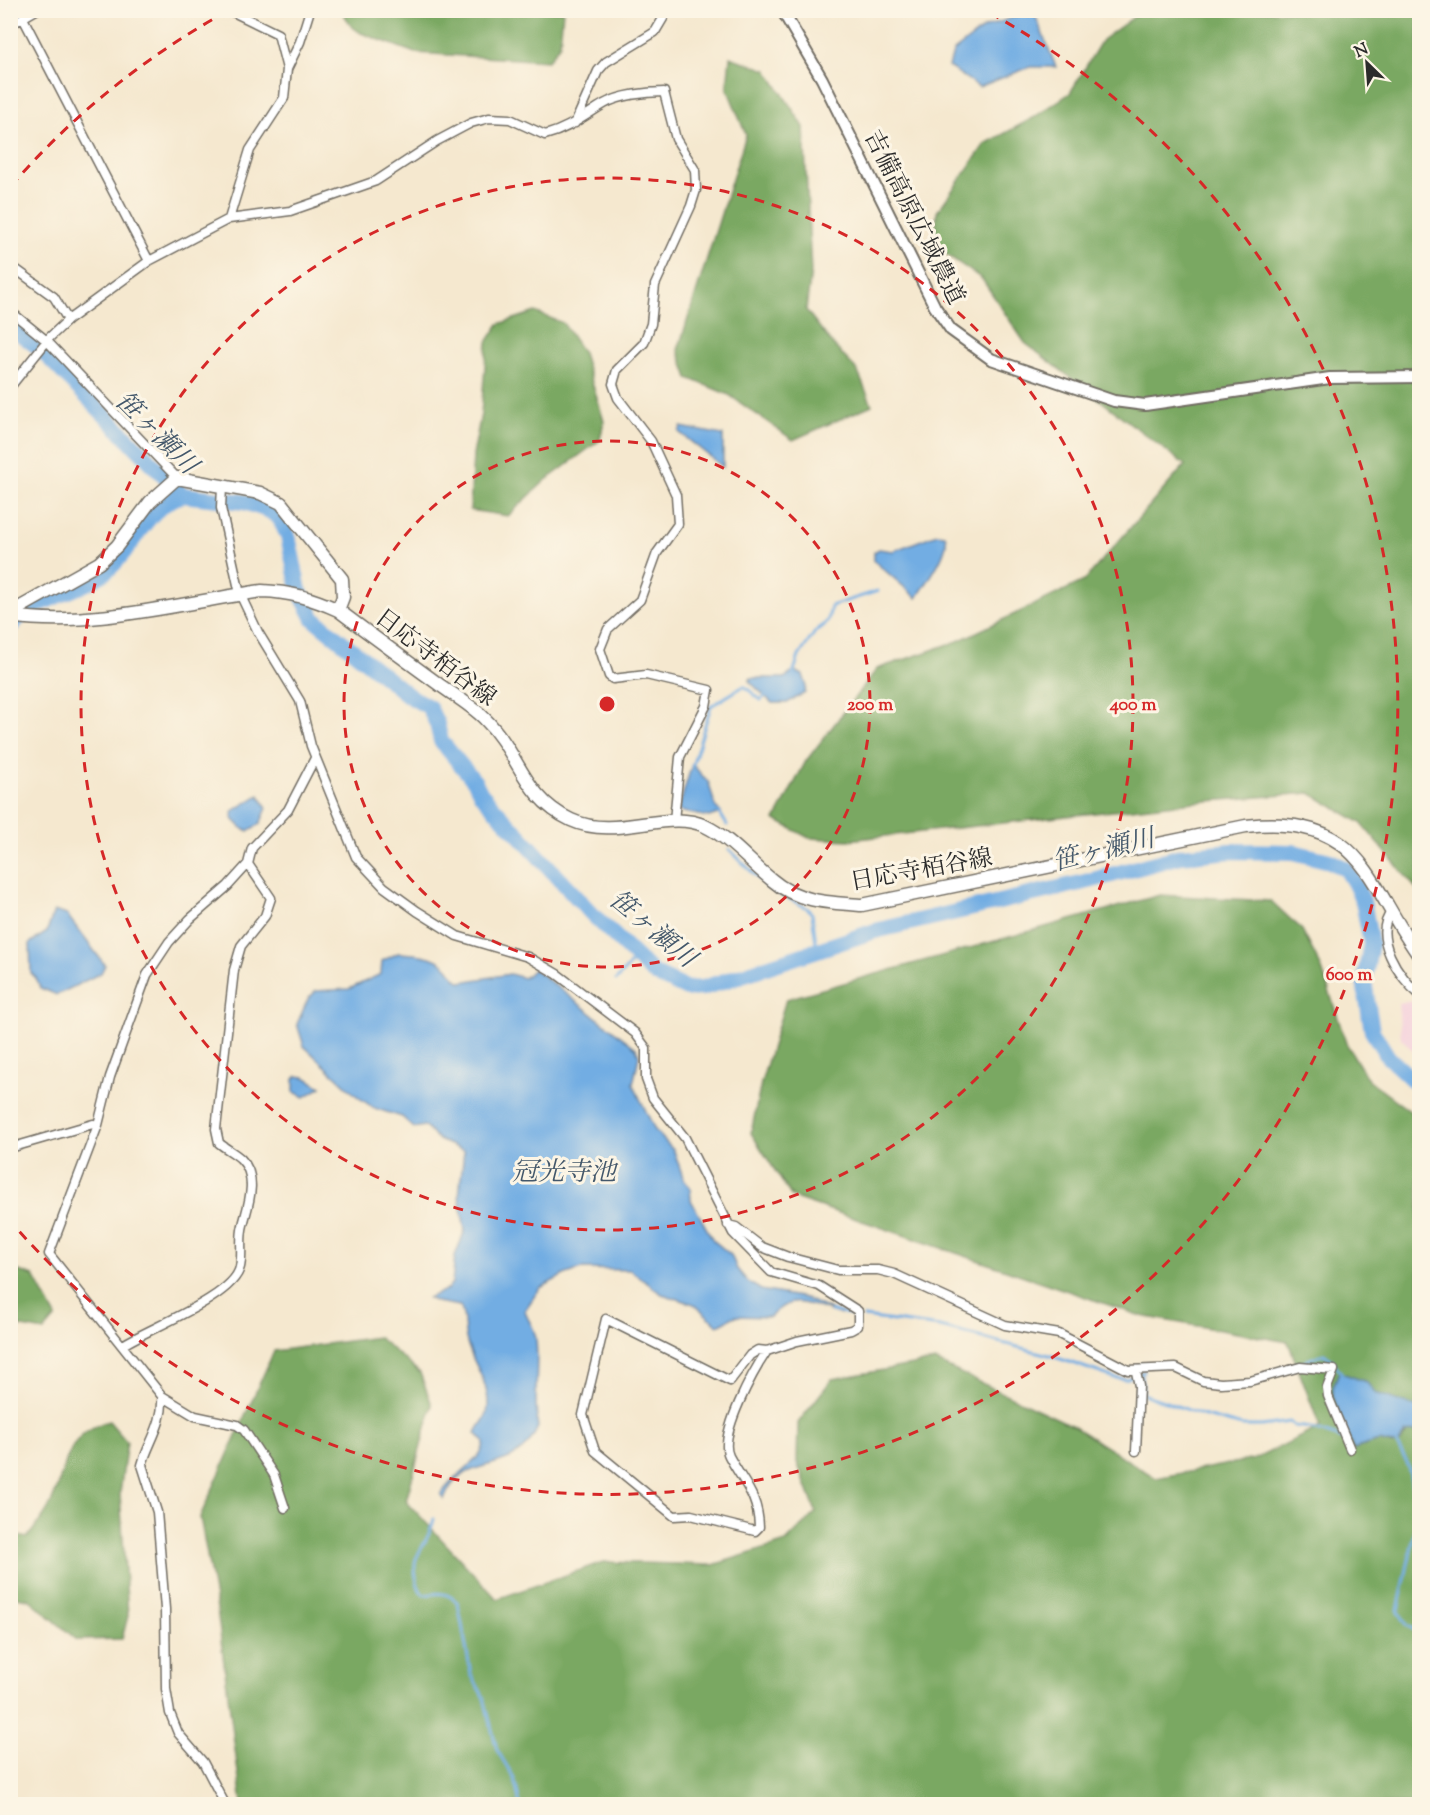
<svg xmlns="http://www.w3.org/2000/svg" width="1430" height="1815" font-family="'Sorts Mill Goudy','Noto Serif JP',serif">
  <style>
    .built { fill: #f4cfdc }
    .forest { fill: #7aa862; stroke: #526a46; stroke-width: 1.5 }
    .water { fill: #72ade3; stroke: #4e6c87; stroke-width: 1.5 }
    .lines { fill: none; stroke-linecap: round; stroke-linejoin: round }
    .stream { stroke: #72ade3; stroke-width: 3 }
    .river { stroke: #72ade3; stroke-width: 16 }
    .minor-casing { stroke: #726d64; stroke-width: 11 }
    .tertiary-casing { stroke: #726d64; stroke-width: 14 }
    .secondary-casing { stroke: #726d64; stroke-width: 15 }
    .minor { stroke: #fff; stroke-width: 8 }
    .tertiary { stroke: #fff; stroke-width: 10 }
    .secondary { stroke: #fff; stroke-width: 12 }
    .ring { fill: none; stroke: #d62828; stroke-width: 3; stroke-dasharray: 10 8 }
    .labels { text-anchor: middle; stroke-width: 6; stroke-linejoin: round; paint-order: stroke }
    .street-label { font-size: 24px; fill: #2b2b2b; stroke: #fcf5e5 }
    .water-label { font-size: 26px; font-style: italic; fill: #44586b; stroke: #fcf5e5 }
    .centre { fill: #d62828; stroke: #fcf5e5; stroke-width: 3 }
    .ring-label { font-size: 18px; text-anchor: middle; font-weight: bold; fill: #d62828; stroke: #fcf5e5; stroke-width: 6; stroke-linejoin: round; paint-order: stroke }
  </style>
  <rect width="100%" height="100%" fill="#fcf5e5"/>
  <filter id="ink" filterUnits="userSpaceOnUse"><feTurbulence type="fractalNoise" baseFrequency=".0167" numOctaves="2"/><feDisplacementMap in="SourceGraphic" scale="12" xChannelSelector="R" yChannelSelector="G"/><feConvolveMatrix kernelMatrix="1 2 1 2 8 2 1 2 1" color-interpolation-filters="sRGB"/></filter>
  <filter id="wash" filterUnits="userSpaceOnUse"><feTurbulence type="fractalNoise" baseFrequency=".008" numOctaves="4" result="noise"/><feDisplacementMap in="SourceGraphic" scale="24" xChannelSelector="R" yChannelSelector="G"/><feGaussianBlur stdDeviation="1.35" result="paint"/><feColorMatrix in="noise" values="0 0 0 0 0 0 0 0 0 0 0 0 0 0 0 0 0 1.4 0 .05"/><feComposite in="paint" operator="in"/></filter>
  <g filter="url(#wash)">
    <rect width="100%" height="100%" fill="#f5e8cf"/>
    <path class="built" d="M1417 1001 1420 1003 1419 1057 1401 1038 1398 1003Z"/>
    <path class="forest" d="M342 11H563L560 44 548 61 415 53 361 33 351 26Z
      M1142 11H1419V892L1361 823 1310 793 1195 802 849 840 809 838 775 820 806 761 877 669 958 641 1084 581 1185 465 1025 343 982 279 940 250 935 235 937 212 985 144 1033 118 1070 93 1102 40Z
      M730 57 767 70 804 127 811 272 806 310 834 346 857 370 872 405 793 440 729 395 688 378 678 350 746 135 727 88Z
      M535 312 563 323 583 353 604 421 600 440 545 481 508 516 470 510 473 455 481 414 487 342 499 324Z
      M1160 895 1271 901 1302 930 1322 969 1346 1043 1368 1080 1419 1118V1408L1375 1393 1366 1382 1339 1373 1333 1387V1396L1354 1449 1379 1441 1393 1445 1401 1442 1407 1432 1419 1431V1804H242L217 1609 200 1517 274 1351 378 1337 420 1373 432 1405 406 1501 497 1599 603 1562 713 1565 786 1542 816 1512 797 1462 798 1423 832 1379 935 1361 1071 1425 1156 1478 1255 1459 1320 1427 1288 1342 1141 1316 792 1197 751 1133 761 1083 786 999Z
      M10 1268 34 1276 56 1317 44 1331 11 1325Z
      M109 1421 127 1442 120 1493 128 1616 122 1639 77 1640 29 1599 11 1596V1534L27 1538C35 1527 45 1516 51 1503 68 1466 63 1434 109 1421Z"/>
    <path class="water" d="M1033 10 1056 67H1030L979 87 949 67 953 52 984 28Z
      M681 427 723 435V467L679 432Z
      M937 534 945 535C952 550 925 584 917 598L874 561V552L879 549 893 551Z
      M795 671 803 675 806 684 805 693 787 703H772L749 681 751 678H784Z
      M692 764 709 783 715 806 721 813 709 817 678 811Z
      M259 795 267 808 260 824 248 831 243 829 233 819V811Z
      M54 911 67 915 105 965 101 973 57 995 40 988 36 978 31 973 30 943 47 932Z
      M398 953C414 954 432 954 445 965 452 970 452 978 461 982L510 974 524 978 534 969 636 1048 639 1056 633 1084 655 1130 674 1151 684 1180 690 1187 691 1200 713 1240 731 1255 737 1269 748 1282 761 1290 805 1298 841 1315C811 1306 793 1291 770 1317L735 1316 718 1325 694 1304 662 1294 630 1270 581 1269 564 1275 540 1288 525 1310C526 1319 535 1326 536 1340 539 1370 533 1397 538 1427 516 1481 463 1449 444 1499L441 1495C450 1476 484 1461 484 1442L476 1433C479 1426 485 1420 487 1413 493 1384 471 1364 466 1338 463 1327 466 1317 460 1306L436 1302 428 1298 448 1289 452 1283 455 1256 465 1230 459 1196 464 1151 439 1140 424 1126 414 1128 402 1117 374 1108 358 1097 304 1046 297 1024 308 999 316 991 349 989 381 974 382 961Z
      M297 1076 305 1077 321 1087 305 1097 294 1092V1079Z
      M1339 1372 1366 1382 1376 1393 1419 1408V1431L1405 1433 1397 1445 1379 1441 1353 1449 1333 1396V1387Z"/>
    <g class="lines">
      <path class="stream" d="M793 674 799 656 815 632 828 621 831 606 878 591
        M692 767 711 706 744 686 761 700 767 694
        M719 812 727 825
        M729 849 768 888 807 908 812 914 817 950
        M616 980 637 957
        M831 1311 855 1316
        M864 1317 940 1327 1049 1355 1115 1378 1126 1379 1144 1371
        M1291 1366 1324 1354 1332 1360 1342 1374
        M1142 1374 1143 1394 1205 1416 1242 1426H1261L1290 1422 1294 1426 1311 1428 1343 1439
        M1395 1442 1407 1462 1419 1514 1398 1610 1407 1625 1420 1634
        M434 1519C429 1539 423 1543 416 1559 413 1568 417 1590 424 1595 439 1593 447 1591 458 1603L471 1674 484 1698 497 1750 514 1778 520 1804"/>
      <path class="river" d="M10 326 38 347 183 495 244 502 270 511 280 519 288 536 299 590 314 619 409 696 429 707 437 724 441 741 475 782 481 794 592 914 653 973 687 989 703 988 875 931 1089 881 1181 856 1230 851 1293 852 1330 861 1346 869 1355 884 1363 901 1371 944 1364 981 1372 1031 1388 1057 1420 1087
        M10 627C34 597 81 593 109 569 135 546 147 505 183 495"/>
    </g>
  </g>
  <g filter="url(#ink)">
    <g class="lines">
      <g class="minor-casing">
        <path id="minor" d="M229 10 278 34 287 69
          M23 18 149 261
          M10 25 36 10
          M575 123 598 71 606 62 655 32 668 10
          M229 219 290 211 376 181 437 141 471 123 489 118 510 119 545 135C568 129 584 116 604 104 620 95 646 92 664 92L676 139 695 170 696 190 691 206 655 285 651 324 644 343 617 370 613 384 618 398 651 441 676 495 678 524 657 553 640 600 608 629 600 649 609 676 613 679 646 675 709 690 706 706 680 757 674 821
          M10 265 54 297 68 320
          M10 311 47 341 177 478
          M10 387 50 337 68 320 149 261 229 219 250 150 284 98 287 69 300 42 310 10
          M222 487 221 508 240 594 258 632 300 701 311 746 356 857 384 887 417 911 457 936 528 957 557 974 635 1033 646 1048V1079L653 1098 685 1138 733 1233 771 1272 819 1286 858 1311V1326L851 1330 797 1341 767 1351 758 1350 750 1355 730 1381 606 1319 583 1415 595 1451 674 1516 691 1515 755 1531 759 1527C758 1494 743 1483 729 1456 718 1435 754 1370 767 1351
          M1392 911C1371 936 1399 978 1420 995
          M10 1148 93 1124 98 1125
          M728 1225 736 1227 762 1247 788 1257 838 1270H878L894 1274 1005 1325 1059 1334 1128 1370 1176 1368 1203 1381 1221 1383 1250 1381 1300 1367 1334 1370 1327 1388 1328 1396 1350 1449
          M123 1345C149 1328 234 1297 240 1267 243 1253 239 1239 243 1225 248 1205 259 1177 241 1159 235 1153 226 1149 219 1143L216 1129 234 970 241 946 265 916 271 898 248 864
          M1136 1372 1139 1386 1136 1451
          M162 1396 195 1416 237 1425 244 1430 274 1475 285 1508
          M225 1804 203 1762 178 1733 170 1713 166 1689 165 1609 157 1512 142 1465C149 1441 164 1423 162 1396L49 1254 98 1125 110 1077 147 975 169 942 190 919 228 886 248 864 252 848 288 810 315 758"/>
      </g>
      <g class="tertiary-casing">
        <path id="tertiary" d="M782 10 822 79 935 307 951 330 991 359 1114 401 1145 405 1330 378 1420 377"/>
      </g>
      <g class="secondary-casing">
        <path id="secondary" d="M10 613 99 563 117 546 150 502 177 478 260 493 281 503 342 579 343 597 338 610
          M10 616C94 628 180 603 262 591 290 592 312 598 338 610 371 635 404 659 437 683 452 694 471 705 484 718 520 753 522 797 571 820 616 841 668 808 705 826 732 839 749 862 772 880 797 902 830 903 862 905L1246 826C1364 814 1365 881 1420 957"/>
      </g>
      <use href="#minor" class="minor"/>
      <use href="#tertiary" class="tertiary"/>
      <use href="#secondary" class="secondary"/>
    </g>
  </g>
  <g class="ring">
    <circle cx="607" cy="704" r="263"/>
    <circle cx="607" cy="704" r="526"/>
    <path d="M11 186A790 790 0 0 1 224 13M990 13A790 790 0 1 1 11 1222"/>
  </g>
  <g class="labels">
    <g class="street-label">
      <text transform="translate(915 217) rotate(63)" y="8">吉備高原広域農道</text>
      <text transform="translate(436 657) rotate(37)" y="8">日応寺栢谷線</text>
      <text transform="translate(921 869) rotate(-10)" y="8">日応寺栢谷線</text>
    </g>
    <g class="water-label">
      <text transform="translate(157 432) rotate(45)" y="9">笹ヶ瀬川</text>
      <text transform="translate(1103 849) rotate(-14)" y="9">笹ヶ瀬川</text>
      <text transform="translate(653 928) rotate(40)" y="9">笹ヶ瀬川</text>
      <text x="564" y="1180">冠光寺池</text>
    </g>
  </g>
  <circle cx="607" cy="704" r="9" class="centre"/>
  <g class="ring-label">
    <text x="870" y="710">200 m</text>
    <text x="1133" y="710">400 m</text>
    <text x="1349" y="980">600 m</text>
  </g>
  <rect width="1430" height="1815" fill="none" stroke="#fcf5e5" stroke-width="36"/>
  <g transform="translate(1367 63) rotate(335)" stroke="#fcf5e5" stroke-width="4.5" paint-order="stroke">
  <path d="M0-4.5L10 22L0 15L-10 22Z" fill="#2b2b2b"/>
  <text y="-9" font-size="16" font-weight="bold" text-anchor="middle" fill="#2b2b2b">N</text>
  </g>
</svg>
